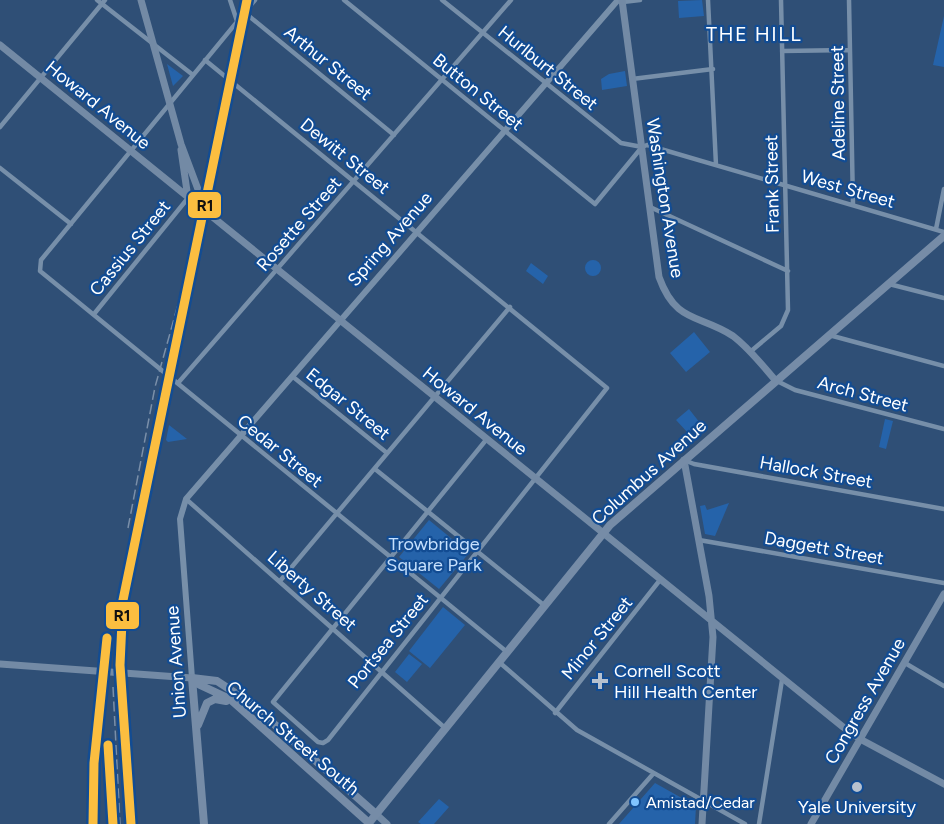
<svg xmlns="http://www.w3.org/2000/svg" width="944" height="824" font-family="Figtree,sans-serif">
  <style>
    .green { fill: #2563aa }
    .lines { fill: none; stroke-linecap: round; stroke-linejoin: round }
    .minor { stroke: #778fa9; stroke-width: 4.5 }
    .tertiary { stroke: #778fa9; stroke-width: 6 }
    .secondary { stroke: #738aa5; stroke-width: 7 }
    .primary { stroke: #768ca7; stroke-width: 8 }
    .rail { stroke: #7a8fa9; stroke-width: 1.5; stroke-dasharray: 10 4.5; stroke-linecap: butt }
    .rail-1-casing { stroke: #124c93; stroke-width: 14 }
    .rail-1 { stroke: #fbbe40; stroke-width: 9 }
    .poi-dot { fill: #b6c1cf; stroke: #124c93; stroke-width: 2 }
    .bus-dot { fill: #80c4ff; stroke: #124c93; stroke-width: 2 }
    .labels { text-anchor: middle; stroke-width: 4.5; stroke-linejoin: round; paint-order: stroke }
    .bus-label { font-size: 16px; fill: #fff; stroke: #124c93; text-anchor: start }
    .street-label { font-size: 18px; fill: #fff; stroke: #124c93 }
    .park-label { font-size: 18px; fill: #c6e0fd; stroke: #124c93 }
    .poi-label { font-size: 18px; fill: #fff; stroke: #124c93; text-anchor: start }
    .neighbourhood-label { font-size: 20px; letter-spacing: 1.5px; fill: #fff; stroke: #124c93 }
    .line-badge { stroke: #124c93; stroke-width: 2 }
    .pale-badge-label { font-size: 16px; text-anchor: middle; font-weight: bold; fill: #111 }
  </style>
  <rect width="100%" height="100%" fill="#2f4f76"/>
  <path class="green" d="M702 0 704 16 679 18 678 1Z
    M944 16V67L933 65Z
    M167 64 183 76 173 86Z
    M625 71 627 86 602 90 601 79 609 74Z
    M585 268a8 8 0 1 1 16 0a8 8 0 1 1-16 0Z
    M531 263 548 276 543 284 526 271Z
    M694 332 710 352 686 372 670 353Z
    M689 409 700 423 688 433 676 420Z
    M885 419 893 421 886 449 879 447Z
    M169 425 187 439 168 442 166 440Z
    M729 503 715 536 705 534 700 506 705 505 707 510Z
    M429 520 469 553 439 589 399 557Z
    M443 607 465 625 430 668 409 651Z
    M409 654 422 664 407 682 395 672Z
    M655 783 696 806 695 824H619Z
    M439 799 449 807 434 824H421L418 822Z"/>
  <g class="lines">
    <path class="minor" d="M97 0 193 75
      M230 0 237 21
      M255 0 41 260 40 271 507 652
      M344 0 595 204 642 147
      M442 0 621 143 642 147 647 145 944 232
      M708 0 716 165
      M849 0 853 204
      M623 2 640 0
      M244 12 394 135
      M782 51 850 50
      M205 60 607 388 328 740 323 743 318 742 273 702 486 440
      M632 79 713 69
      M0 127 105 0
      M0 168 71 224
      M650 207 788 271
      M936 229 944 189
      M889 284 944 298
      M94 314 188 198
      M829 335 944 366
      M750 352 781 326 788 310 781 0
      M292 376 387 453
      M777 381 795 390 944 429
      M178 383 511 0
      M684 460 694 464 944 509
      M375 469 545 606
      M186 499 445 728
      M699 540 944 583
      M280 581 510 307
      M499 662 577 730 745 824
      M905 663 944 686
      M555 713 660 580
      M609 824 653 774
      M759 824 782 680"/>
    <path class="tertiary" d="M192 678 180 519 186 499 618 0"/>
    <path class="secondary" d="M141 0 181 144 199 192 214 216
      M622 0 659 277C676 324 699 314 733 336 749 348 763 366 776 381
      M0 45 843 727 860 739 944 784
      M181 150 188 198
      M684 460 709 596 713 637 702 824
      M0 664 192 678
      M376 814 387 824
      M811 824 944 594"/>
    <path class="primary" d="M192 678 200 685 230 699 369 823 610 525 944 236
      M192 678 217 681 249 702 376 814
      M192 678 204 824
      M198 725 207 703 215 699 226 701"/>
    <path class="rail" d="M128 528 155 387 184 283
      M113 687 120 824"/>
    <g class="rail-1-casing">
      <path id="rail-1" d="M108 745 113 824
        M93 824 94 763 107 638
        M131 824 120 665 123 600 247 0"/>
    </g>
    <use href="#rail-1" class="rail-1"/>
  </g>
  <g class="poi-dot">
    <path d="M597 672h6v6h6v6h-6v6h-6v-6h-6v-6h6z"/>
    <circle cx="857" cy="787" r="6"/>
  </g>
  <circle class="bus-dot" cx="635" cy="802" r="5"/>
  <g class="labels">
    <g class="bus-label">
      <text x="646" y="808">Amistad/Cedar</text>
    </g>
    <g class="street-label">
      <text transform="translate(328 63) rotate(39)" y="6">Arthur Street</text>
      <text transform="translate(548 68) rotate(39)" y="6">Hurlburt Street</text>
      <text transform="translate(478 92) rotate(39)" y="6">Button Street</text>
      <text transform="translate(838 103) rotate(-91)" y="6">Adeline Street</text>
      <text transform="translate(98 105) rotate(39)" y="6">Howard Avenue</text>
      <text transform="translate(345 156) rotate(39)" y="6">Dewitt Street</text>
      <text transform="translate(772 184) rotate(-91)" y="6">Frank Street</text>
      <text transform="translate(848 189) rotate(16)" y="6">West Street</text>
      <text transform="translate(665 198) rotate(81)" y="6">Washington Avenue</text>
      <text transform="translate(299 224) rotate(-49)" y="6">Rosette Street</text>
      <text transform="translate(390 239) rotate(-49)" y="6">Spring Avenue</text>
      <text transform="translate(130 248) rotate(-51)" y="6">Cassius Street</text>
      <text transform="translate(863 394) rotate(15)" y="6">Arch Street</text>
      <text transform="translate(348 404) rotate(39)" y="6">Edgar Street</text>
      <text transform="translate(475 411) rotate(39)" y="6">Howard Avenue</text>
      <text transform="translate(280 451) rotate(39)" y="6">Cedar Street</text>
      <text transform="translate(649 472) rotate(-42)" y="6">Columbus Avenue</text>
      <text transform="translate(816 472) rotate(10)" y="6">Hallock Street</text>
      <text transform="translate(824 548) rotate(10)" y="6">Daggett Street</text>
      <text transform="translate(312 591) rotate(41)" y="6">Liberty Street</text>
      <text transform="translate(597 638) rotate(-51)" y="6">Minor Street</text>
      <text transform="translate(388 641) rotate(-51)" y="6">Portsea Street</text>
      <text transform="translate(176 662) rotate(-94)" y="6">Union Avenue</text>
      <text transform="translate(865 701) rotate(-60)" y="6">Congress Avenue</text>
      <text transform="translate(293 738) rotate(40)" y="6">Church Street South</text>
    </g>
    <g class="park-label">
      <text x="434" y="550">Trowbridge<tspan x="434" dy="21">Square Park</tspan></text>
    </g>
    <g class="poi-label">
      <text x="614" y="677">Cornell Scott<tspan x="614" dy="21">Hill Health Center</tspan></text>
      <text x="857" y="813" text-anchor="middle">Yale University</text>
    </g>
    <g class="neighbourhood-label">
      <text x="754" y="41">THE HILL</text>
    </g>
  </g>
  <g class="line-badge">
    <rect x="187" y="191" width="35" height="28" rx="6" fill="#fbbe40"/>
    <rect x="105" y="601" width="35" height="29" rx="6" fill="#fbbe40"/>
  </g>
  <g class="pale-badge-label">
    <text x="205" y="211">R1</text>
    <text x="122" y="621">R1</text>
  </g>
</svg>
